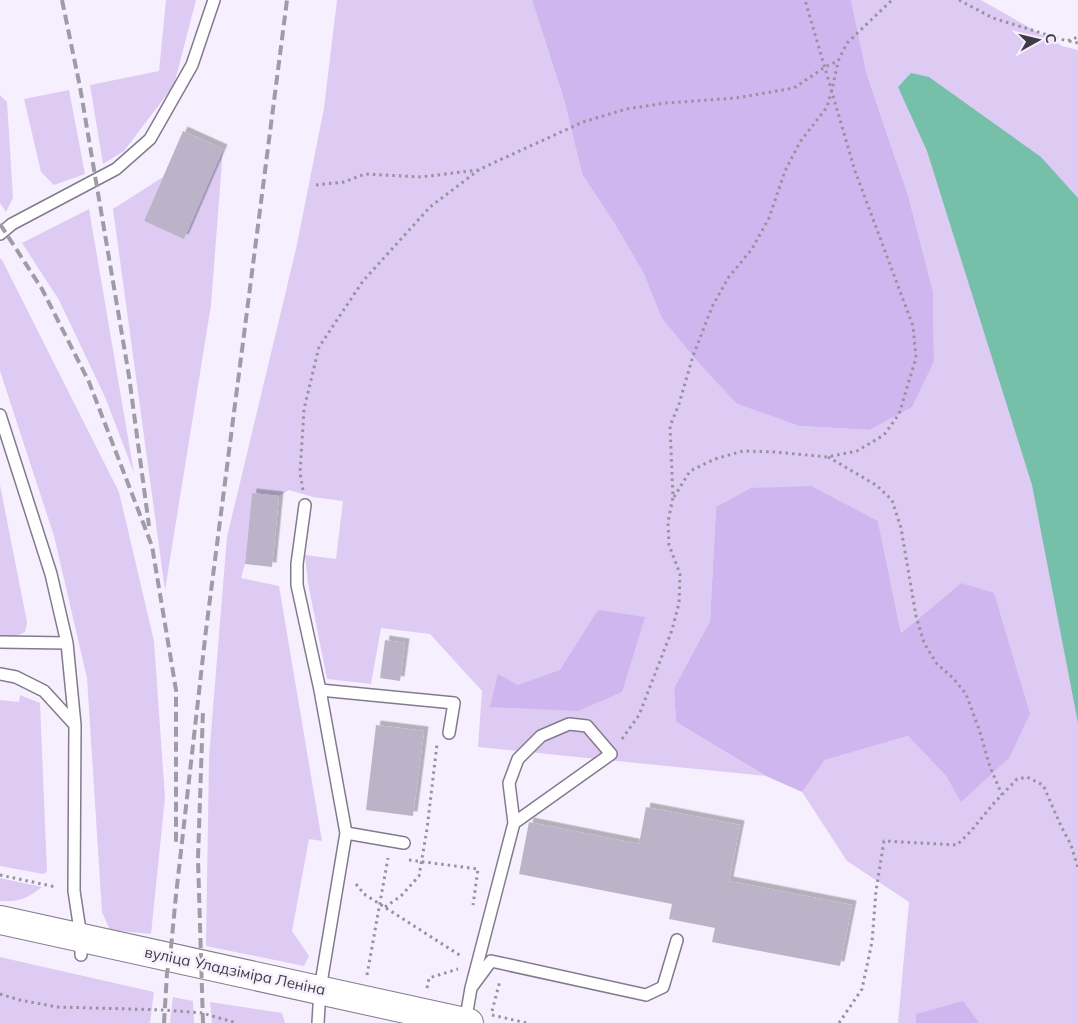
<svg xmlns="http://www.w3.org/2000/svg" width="1078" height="1023" font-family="Mulish,sans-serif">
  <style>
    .green { fill: #ddcbf3 }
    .forest { fill: #d0b6ee }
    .water { fill: #76c0a9 }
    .building { fill: #bdb3c9; filter: url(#shadow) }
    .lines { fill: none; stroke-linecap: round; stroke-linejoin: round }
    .service-casing { stroke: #837a8e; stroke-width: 14 }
    .primary-casing { stroke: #837a8e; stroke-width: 30 }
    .path { stroke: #97929e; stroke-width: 3; stroke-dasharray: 2.5 4; stroke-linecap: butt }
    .service { stroke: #fff; stroke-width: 11 }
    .primary { stroke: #fff; stroke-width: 28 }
    .rail { stroke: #a09ba6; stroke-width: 4; stroke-dasharray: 10 5; stroke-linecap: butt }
    .labels { text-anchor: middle; stroke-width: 5; stroke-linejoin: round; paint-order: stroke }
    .street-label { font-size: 15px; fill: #3f3b44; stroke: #f6f0fe }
  </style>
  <defs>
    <filter id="shadow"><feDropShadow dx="4.5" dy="-4.5" stdDeviation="0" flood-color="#0004"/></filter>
  </defs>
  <rect width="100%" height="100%" fill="#f6f0fe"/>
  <path class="green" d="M166 0H196L174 85 124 151 103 164 90 85 159 71Z
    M337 0H532L565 103 582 174 616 226 644 274 661 317 737 404 799 426 869 430 934 361 933 291 908 195 887 134 867 75 851 0H981L1062 46 1078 50V1023H898L909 902 847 861 802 792 825 760 908 736 946 776 961 801V583L901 633 878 521 716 507 710 621 674 688 676 722 766 776 478 747 482 691 430 634 381 628 371 684 327 679 308 583 305 555 336 559 343 501 313 497 289 490 279 496 252 493 245 564 241 578 279 586 322 841 309 839 292 931 309 956 304 966 206 946 209 757 227 537 296 249 324 108Z
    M69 90 85 174 54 185 41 172 24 99Z
    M0 95 7 102 13 198 6 212 0 203Z
    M223 149 211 305 165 590 113 209 163 177 144 221 184 238Z
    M89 209 134 473 105 397 59 300 22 243Z
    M1 258 119 492 154 641 165 798 151 934 110 930 102 912 87 678 54 536 0 371V260Z
    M0 485 27 622 25 632 10 639 0 641Z
    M20 695 40 703 47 872 43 874 0 866V700L19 702Z
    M0 878 42 887C26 899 20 902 0 901Z
    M0 957 154 992 150 1023H0Z
    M173 997 193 1001 194 1023H170Z
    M210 1002 282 1013 285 1023H212Z"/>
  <path class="forest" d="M532 0H851L867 75 887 134 908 195 933 291 934 361 912 407 869 430 799 426 737 404 698 362 661 317 644 274 616 226 582 174 565 103Z
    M811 486 878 521 901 633 961 583 994 593 1030 714 1009 758 961 802 946 776 908 736 825 760 802 792 766 776 676 722 674 688 710 621 716 507 751 488Z
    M598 610 645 617 622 692 578 711 490 707 498 674 518 685 560 670Z
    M963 1001 979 1023H916V1014Z"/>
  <path class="water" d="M911 73 929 77 1041 157 1078 198V723L1032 485 927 151 898 87Z"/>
  <path class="building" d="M183 131 223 149 184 239 144 221Z
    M252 493 279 496 272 567 245 564Z
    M385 640 405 643 400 681 380 678Z
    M376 725 424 731 413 816 366 810Z
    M646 807 740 825 729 881 852 905 840 966 712 942 715 928 669 919 672 904 519 874 529 822 639 844Z"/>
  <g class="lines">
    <g class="service-casing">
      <path id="service" d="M0 234 12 224 116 169 150 139 192 65 214 0
        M0 415 51 574 67 643 75 725 74 891 81 937V955
        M305 505 297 564V585L320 690 346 833 320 989 318 1023
        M0 642 67 643
        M0 674 16 677 44 691 75 725
        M320 690 454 703 449 733
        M346 833 404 843
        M471 988 514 823 611 754 587 726 569 724 541 736 518 759 509 783 514 823
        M465 1023 471 988 491 961 646 995 663 987 677 940"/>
    </g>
    <g class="primary-casing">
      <path id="primary" d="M0 920 469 1023"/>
    </g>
    <path class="path" d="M959 0 993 18 1067 41 1078 37
      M1069 41 1078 43
      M316 185 344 182 365 174 421 177 478 170
      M828 457 876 485 892 500 901 528 916 616 924 643 937 664 953 678 966 694 980 732 990 767 1002 795
      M303 490 300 473 304 409 319 347 363 281 430 207 480 169 583 122 626 109 666 103 736 98 794 88 825 67 838 61 847 43 892 0
      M674 497 690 471 715 459 743 451 775 452 827 457 857 451 884 435 899 414 916 358 913 326 855 171 805 0
      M622 739 639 715 672 630 679 603 680 574 669 545 668 522 673 497 670 426 679 404 693 356 712 307 728 278 752 249 769 218 785 171 800 142 827 107 832 90 838 62
      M409 860 478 869 473 905
      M0 875 56 887
      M356 884 364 894 461 956
      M385 907 401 896 419 876 427 829 437 744
      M367 975 388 858
      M427 988 429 978 458 969
      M0 994 20 1000 57 1007 165 1010 202 1013 237 1023
      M492 1011 500 981
      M492 1015 527 1023
      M839 1023 862 989 872 942 876 891 884 841 957 845 971 831 994 803 1017 779 1027 777 1043 785 1061 826 1071 845 1078 868"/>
    <use href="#service" class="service"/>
    <use href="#primary" class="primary"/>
    <path class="rail" d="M62 0 80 87 129 376 149 526
      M0 224 42 289 89 382 152 546 176 690V842
      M164 1023 167 973 170 958 176 895 206 630 287 0
      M203 1023 198 859 203 710"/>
  </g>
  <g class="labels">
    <g class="street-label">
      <text transform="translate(235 971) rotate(12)" y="5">вуліца Уладзіміра Леніна</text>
    </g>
  </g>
  <g transform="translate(1038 40) rotate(82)" stroke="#f6f0fe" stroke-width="4" paint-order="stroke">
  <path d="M0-4L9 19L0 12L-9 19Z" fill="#3f3b44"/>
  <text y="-8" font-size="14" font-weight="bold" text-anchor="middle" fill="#3f3b44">С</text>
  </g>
</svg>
